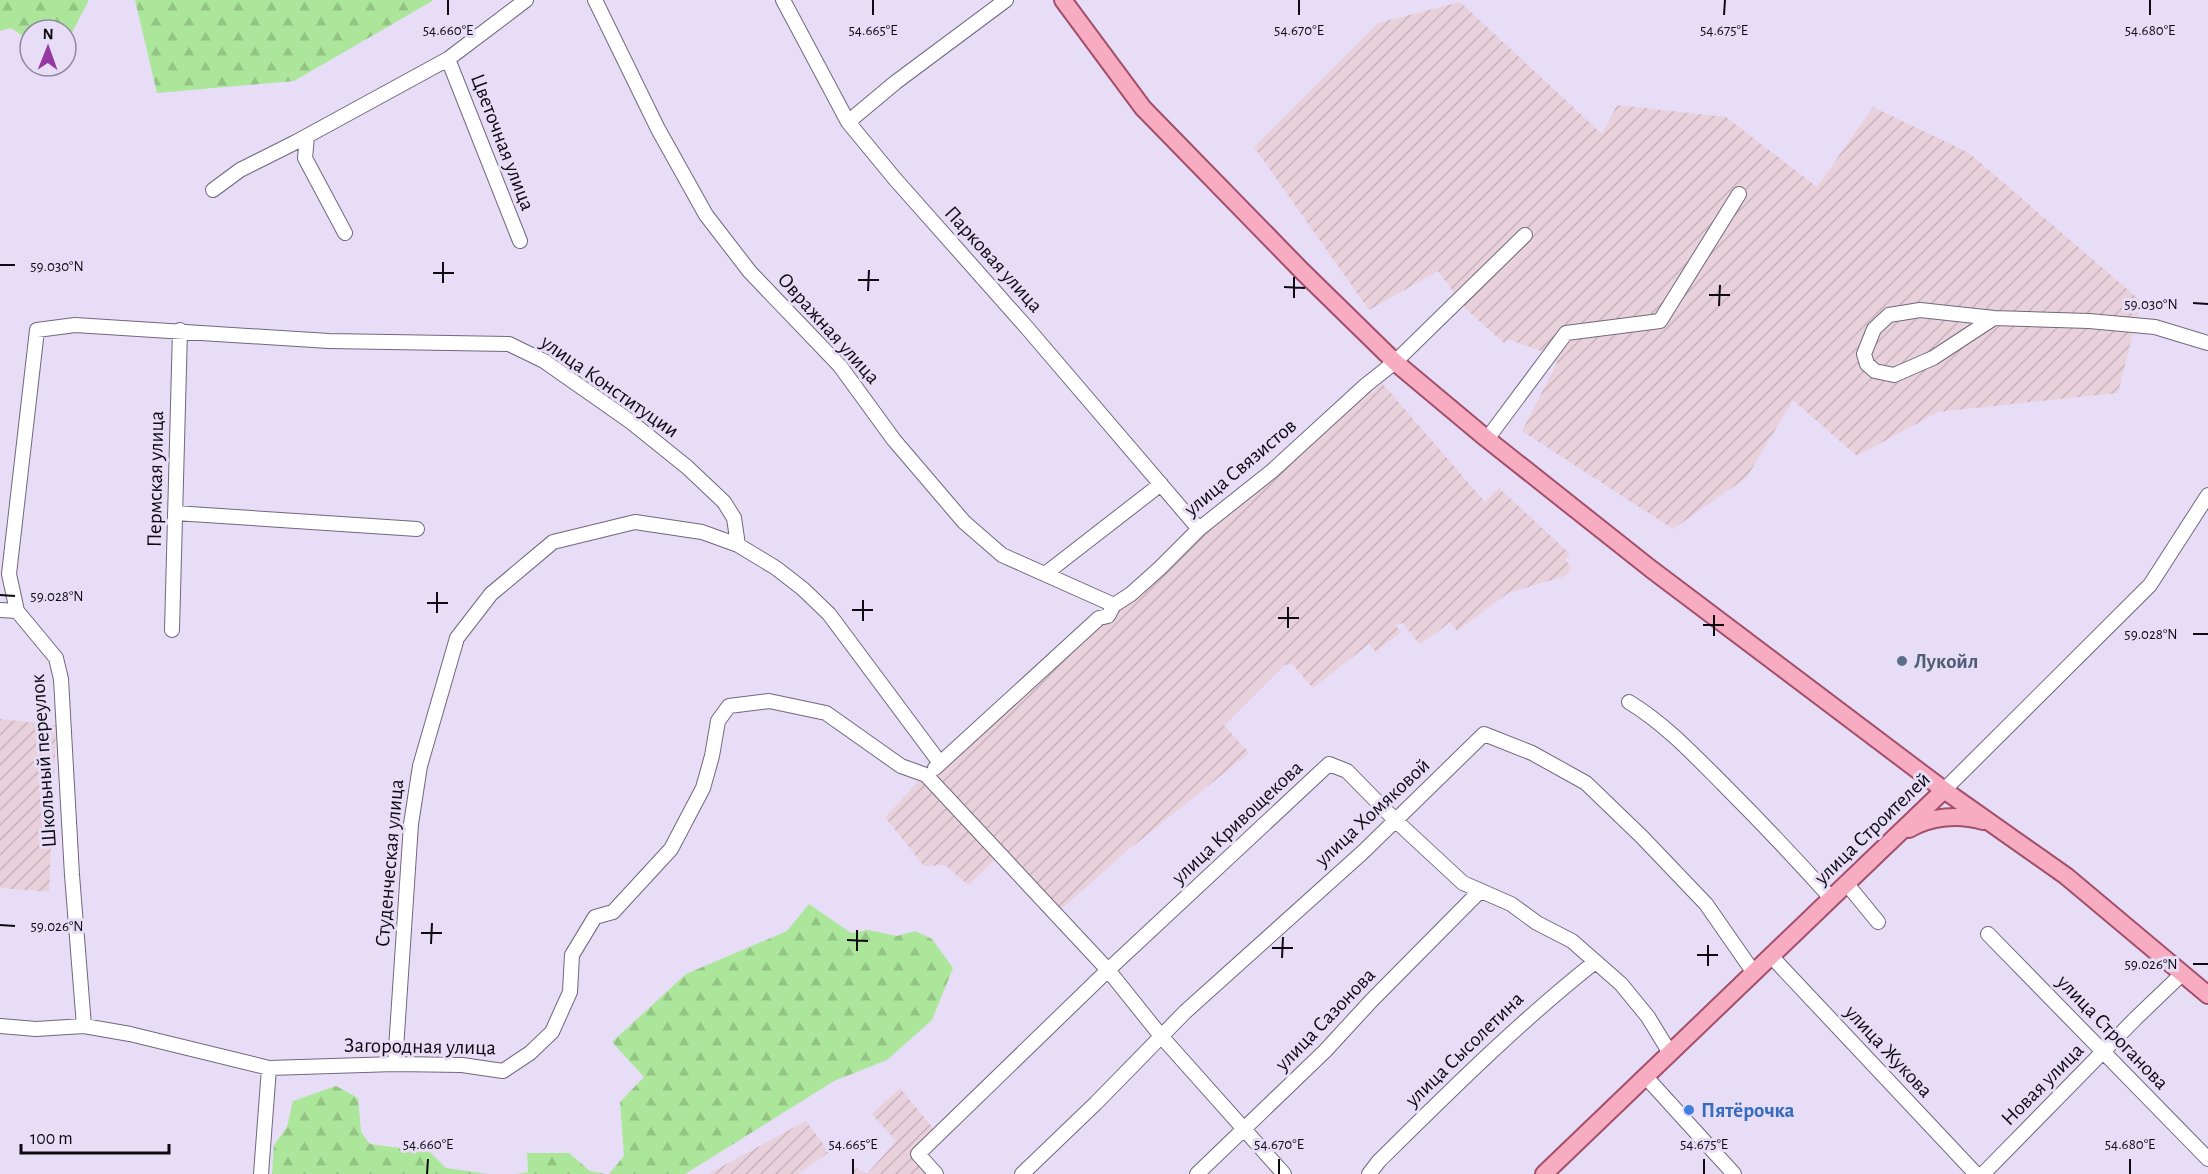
<svg xmlns="http://www.w3.org/2000/svg" width="2208" height="1174" font-family="'Alegreya Sans',sans-serif">
  <style>
    .industrial { fill: url(#industrial-furrows) }
    .forest { fill: url(#forest-firs) }
    .lines { fill: none; stroke-linecap: round; stroke-linejoin: round }
    .minor-casing { stroke: #70677e; stroke-width: 16 }
    .major-casing { stroke: #a24f69; stroke-width: 20 }
    .minor { stroke: #fff; stroke-width: 14 }
    .major { stroke: #f7acc1; stroke-width: 16 }
    .ticks { fill: none; stroke: #0d0a12; stroke-width: 2 }
    .service-dot { fill: #5c6f8a; stroke: #e7ddf7; stroke-width: 2 }
    .shop-dot { fill: #3f7fe0; stroke: #e7ddf7; stroke-width: 2 }
    .labels { text-anchor: middle; stroke-width: 6; stroke-linejoin: round; paint-order: stroke }
    .street-label { font-size: 21px; fill: #0d0a12; stroke: #e7ddf7 }
    .service-label { font-size: 21px; font-weight: bold; fill: #4e5e75; stroke: #e7ddf7; text-anchor: start }
    .shop-label { font-size: 21px; font-weight: bold; fill: #366cbe; stroke: #e7ddf7; text-anchor: start }
    .ticks-label { font-size: 15px; text-anchor: middle; fill: #0d0a12; stroke: #e7ddf7; stroke-width: 6; stroke-linejoin: round; paint-order: stroke }
  </style>
  <defs>
    <pattern id="industrial-furrows" width="10" height="10" patternUnits="userSpaceOnUse" patternTransform="scale(1.5)"><rect width="10" height="10" fill="#e9d1dc"/><path d="M-1 1l2-2M0 10L10 0M9 11l2-2" fill="none" stroke="#c7b2bc"/></pattern>
    <pattern id="forest-firs" width="22" height="20" patternUnits="userSpaceOnUse" patternTransform="scale(1.5)"><rect width="22" height="20" fill="#ace69a"/><path d="M5 1l3.5 6h-7zM16 11l3.5 6h-7z" fill="#93c484"/></pattern>
  </defs>
  <rect width="100%" height="100%" fill="#e7ddf7"/>
  <path class="industrial" d="M1460 2 1602 134 1617 105 1726 117 1817 187 1873 107 1969 153 2141 301 2118 393 1938 412 1857 456 1793 400 1747 477 1673 529 1522 431 1557 363 1544 352 1507 339 1505 344 1466 309 1438 271 1369 310 1254 147 1378 23Z
    M1363 380 1372 393 1382 383 1485 502 1499 488 1570 554 1565 560 1572 568 1565 576 1508 593 1457 631 1450 622 1420 645 1403 623 1395 625 1401 632 1376 652 1369 644 1313 688 1292 664 1284 665 1224 725 1249 753 1128 850 1050 919 996 859 968 885 945 865 924 866 885 817 942 756 1093 618 1270 466Z
    M0 719 56 725 49 892 0 888Z
    M900 1088 936 1132 913 1155 930 1174H851L857 1168 867 1174 896 1141 872 1114Z
    M806 1121 829 1152 798 1174H708Z"/>
  <path class="forest" d="M0 0H89L66 44V30H30V41L11 28 0 31Z
    M135 0H434L294 81 157 93Z
    M809 904 851 933 868 930 897 936 915 931 932 939 953 968 932 1020 887 1060 834 1081 685 1174H609L624 1156 620 1102 644 1077 612 1042 686 974 787 931Z
    M336 1086 358 1098 361 1132 370 1144 430 1152 446 1168 488 1174H272L274 1145 287 1127 293 1101Z
    M527 1153H569L590 1171 606 1174H516L528 1172Z"/>
  <g class="lines">
    <g class="minor-casing">
      <path id="minor" d="M595 0 658 129 706 215 750 272 840 366 894 440 964 522 1002 555 1114 605
        M783 0 848 122 895 179 1028 329 1199 529
        M448 59 520 241
        M848 122 896 82 1006 0
        M307 136 305 158 345 233
        M213 190 240 170 296 142 448 59 526 0
        M1994 318 1933 358 1894 375 1875 371 1867 364 1864 354 1874 329 1889 315 1920 310 1994 318 2089 321 2155 327 2208 343
        M1487 439 1566 333 1660 321 1739 194
        M175 513 417 529
        M1045 574 1161 484
        M0 610 17 611
        M172 630 180 330
        M1629 702C1665 724 1693 754 1723 784 1760 821 1796 859 1831 898
        M935 768 1099 618 1108 616 1114 605 1131 594 1160 568 1199 529 1272 471 1366 385 1395 362 1525 235
        M1944 790 2150 585 2208 495
        M1846 883 1878 922
        M1988 934 2208 1159
        M1771 956 1976 1174
        M0 1026 36 1029 84 1026 130 1034 269 1068 395 1064 462 1065 503 1071 530 1053 552 1032 570 992 572 955 595 917 613 912 671 849 703 788 712 756 718 721 729 706 769 701 826 713 901 766 926 775 1108 970 1161 1036 1284 1174
        M84 1026 72 875 61 679 56 658 17 611 9 574 37 330 75 325 329 341 509 344 544 361 631 422 687 467 724 502 734 518 738 545 776 568 803 589 829 614 940 763
        M395 1064 411 824 420 766 457 638 491 594 553 542 635 522 702 532 738 545
        M1646 1077 1734 1174
        M261 1174 269 1068
        M936 1174 918 1154 1108 970 1329 764 1347 771 1395 820 1463 883 1511 904 1537 923 1572 941 1621 984 1648 1017 1670 1053
        M1022 1174 1096 1103 1185 1012 1363 852 1484 734 1532 753 1586 783 1642 837 1706 904 1754 973
        M1197 1174 1325 1051 1372 1000 1480 891
        M1369 1174 1379 1161C1449 1092 1518 1023 1595 962
        M1983 1174 2136 1018 2183 973"/>
    </g>
    <g class="major-casing">
      <path id="major" d="M1063 0 1143 108 1302 271 1395 362 1487 439 1651 569 1944 790 2066 876 2208 995
        M1909 829C1931 816 1959 814 1983 821
        M1544 1174 1944 790"/>
    </g>
    <use href="#minor" class="minor"/>
    <use href="#major" class="major"/>
  </g>
  <path class="ticks" d="M448 15V0M873 15V0M1299 15V0M1724 15 1725 0M2150 15V0M0 265H15M433 273H454M858 280H879M443 283V262M1284 287 1305 288M868 291 869 270M1709 295H1730M1294 298V277M2193 303 2208 304M1719 306 1720 285M0 595 15 596M427 603H448M852 610H873M437 613V592M1278 618H1299M863 621V600M1703 625H1724M1288 628V607M2193 634H2208M1714 636V615M0 925 15 926M421 933H442M847 940 868 941M431 944 432 923M1272 948H1293M857 951V930M1697 955H1718M1282 958 1283 937M2193 964H2208M1708 966V945M427 1174 428 1159M853 1174V1159M1279 1174V1159M1704 1174V1159M2130 1174V1159"/>
  <circle class="service-dot" cx="1902" cy="661" r="6"/>
  <circle class="shop-dot" cx="1689" cy="1110" r="6"/>
  <g class="labels">
    <g class="street-label">
      <text transform="translate(503 142) rotate(69)" y="7">Цветочная улица</text>
      <text transform="translate(994 259) rotate(48)" y="7">Парковая улица</text>
      <text transform="translate(829 328) rotate(48)" y="7">Овражная улица</text>
      <text transform="translate(610 386) rotate(35)" y="7">улица Конституции</text>
      <text transform="translate(1240 467) rotate(-40)" y="7">улица Связистов</text>
      <text transform="translate(155 479) rotate(-89)" y="7">Пермская улица</text>
      <text transform="translate(43 761) rotate(-94)" y="7">Школьный переулок</text>
      <text transform="translate(1372 812) rotate(-43)" y="7">улица Хомяковой</text>
      <text transform="translate(1237 822) rotate(-43)" y="7">улица Кривощекова</text>
      <text transform="translate(1872 828) rotate(-44)" y="7">улица Строителей</text>
      <text transform="translate(389 863) rotate(-85)" y="7">Студенческая улица</text>
      <text transform="translate(1325 1019) rotate(-46)" y="7">улица Сазонова</text>
      <text transform="translate(2113 1032) rotate(46)" y="7">улица Строганова</text>
      <text transform="translate(420 1046) rotate(1)" y="7">Загородная улица</text>
      <text transform="translate(1464 1049) rotate(-44)" y="7">улица Сысолетина</text>
      <text transform="translate(1889 1051) rotate(47)" y="7">улица Жукова</text>
      <text transform="translate(2042 1084) rotate(-45)" y="7">Новая улица</text>
    </g>
    <g class="service-label">
      <text x="1914" y="668">Лукойл</text>
    </g>
    <g class="shop-label">
      <text x="1701" y="1117">Пятёрочка</text>
    </g>
  </g>
  <g class="ticks-label">
    <text x="448" y="35">54.660°E</text>
    <text x="873" y="35">54.665°E</text>
    <text x="1299" y="35">54.670°E</text>
    <text x="1724" y="35">54.675°E</text>
    <text x="2150" y="35">54.680°E</text>
    <text x="57" y="271">59.030°N</text>
    <text x="2151" y="309">59.030°N</text>
    <text x="57" y="601">59.028°N</text>
    <text x="2151" y="639">59.028°N</text>
    <text x="57" y="931">59.026°N</text>
    <text x="2151" y="969">59.026°N</text>
    <text x="428" y="1149">54.660°E</text>
    <text x="853" y="1149">54.665°E</text>
    <text x="1279" y="1149">54.670°E</text>
    <text x="1704" y="1149">54.675°E</text>
    <text x="2130" y="1149">54.680°E</text>
  </g>
  <g transform="translate(48 48) rotate(1)"><circle r="28" fill="#e7ddf7" stroke="#90899b" stroke-width="1.5"/>
  <path d="M0-4.5L10 22L0 15L-10 22Z" fill="#9538a2"/>
  <text y="-9" font-size="16" font-weight="bold" text-anchor="middle" fill="#0d0a12">N</text>
  </g>
  <path d="M21 1144v9h148v-9" fill="none" stroke="#0d0a12" stroke-width="3"/>
  <text x="30" y="1144" font-size="18" fill="#0d0a12" stroke="#e7ddf7" stroke-width="4.5" paint-order="stroke">100 m</text>
</svg>
